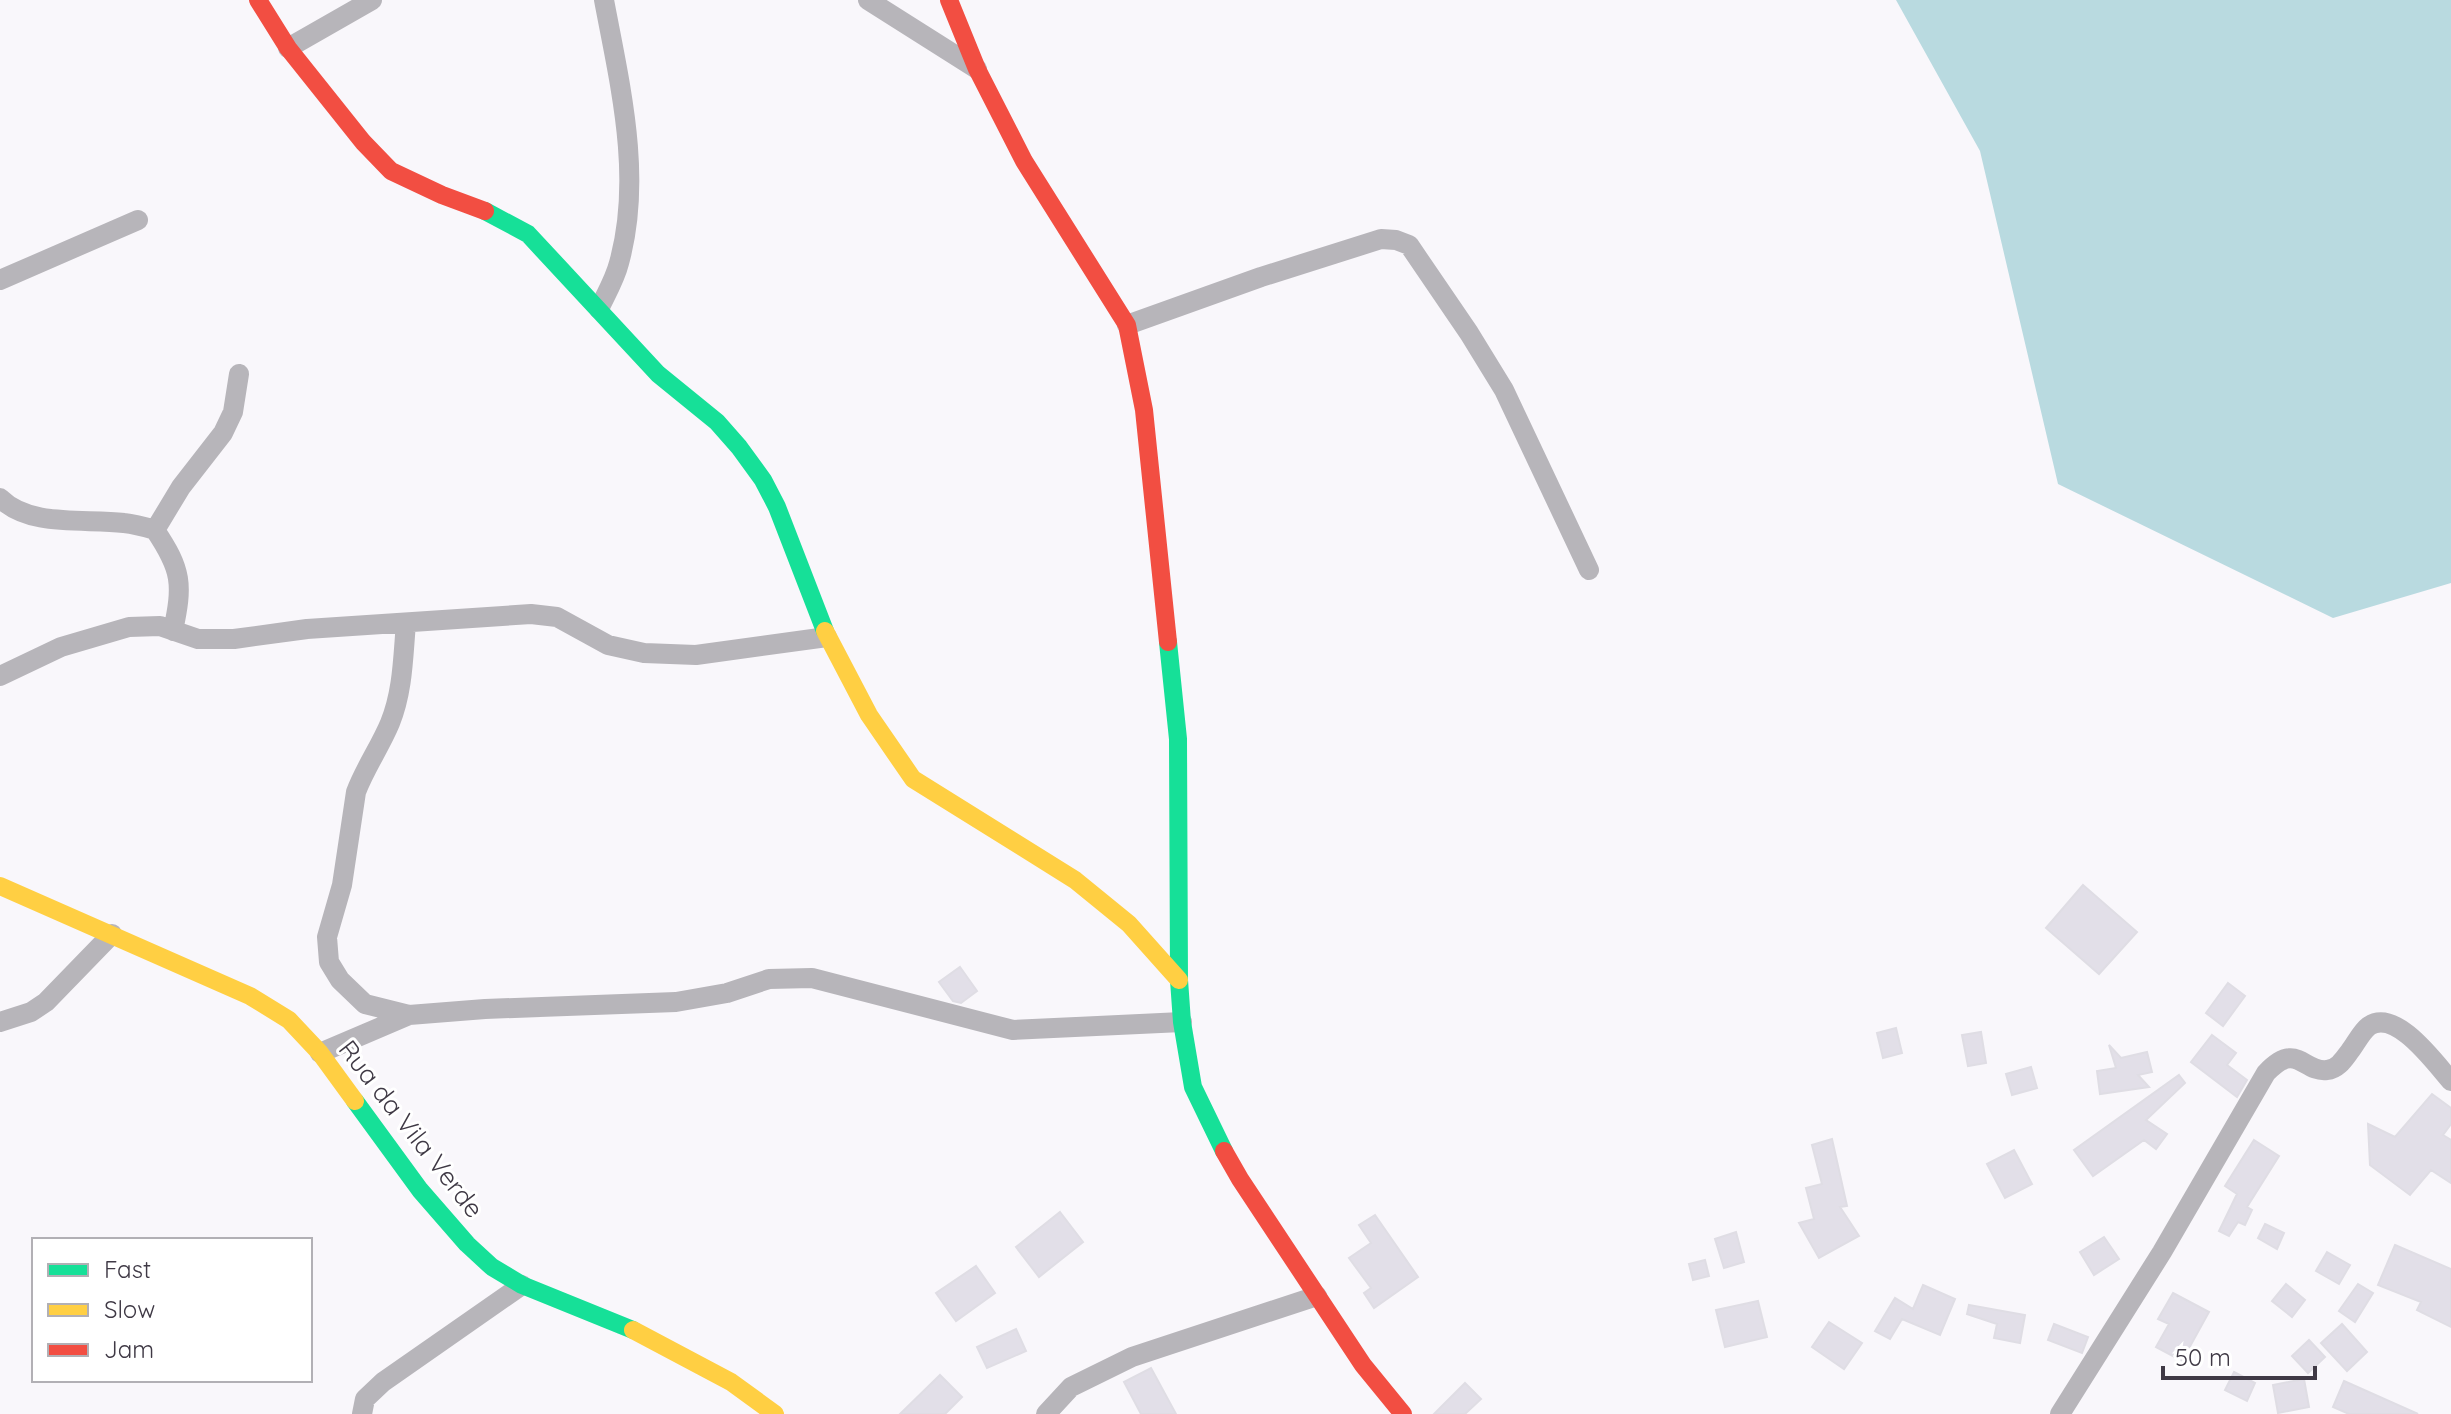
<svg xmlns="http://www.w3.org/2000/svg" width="2451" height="1414" font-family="Quicksand,sans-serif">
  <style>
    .water { fill: #b9dae0 }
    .building { fill: #e2dfe8; stroke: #dfdde4; stroke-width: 2 }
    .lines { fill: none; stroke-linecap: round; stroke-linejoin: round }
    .street { stroke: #b7b5ba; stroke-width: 20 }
    .fast { stroke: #16e098; stroke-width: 18 }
    .slow { stroke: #ffcf43; stroke-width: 18 }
    .jam { stroke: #f24e42; stroke-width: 18 }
    .labels { text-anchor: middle; stroke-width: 6; stroke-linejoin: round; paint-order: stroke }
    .street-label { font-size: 26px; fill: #3f3945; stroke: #fff }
  </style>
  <rect width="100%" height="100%" fill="#f9f7fb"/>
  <path class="water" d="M1896 0H2451V583L2333 618 2058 484 1980 151Z"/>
  <path class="building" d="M2083 885 2137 932 2099 974 2046 928Z
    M960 967 977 991 961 1003 953 1001 939 982Z
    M2228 983 2245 996 2223 1026 2206 1013Z
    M1896 1028 1902 1053 1883 1058 1877 1033Z
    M1981 1032 1986 1063 1968 1066 1962 1035Z
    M2212 1035 2236 1053 2227 1065 2247 1080 2237 1097 2191 1062Z
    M2109 1045 2121 1058 2147 1052 2152 1072 2138 1075 2149 1087 2100 1094 2097 1071 2116 1068Z
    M2031 1067 2037 1088 2012 1095 2006 1074Z
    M2179 1075 2185 1083 2146 1120 2167 1134 2156 1149 2144 1140 2093 1176 2074 1150Z
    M2432 1094 2451 1108V1124L2443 1135 2451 1140V1183L2431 1170 2410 1195 2370 1165 2368 1124 2395 1137Z
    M1832 1139 1847 1206 1840 1207 1859 1236 1819 1258 1799 1223 1814 1219 1806 1188 1822 1184 1812 1145Z
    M2254 1140 2279 1156 2247 1207 2252 1210 2245 1225 2238 1222 2229 1236 2219 1231 2237 1194 2225 1186Z
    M2014 1150 2032 1184 2005 1198 1987 1164Z
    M1060 1212 1083 1242 1039 1277 1016 1247Z
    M1375 1215 1418 1277 1374 1308 1364 1293 1371 1288 1349 1258 1371 1243 1359 1225Z
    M2265 1224 2284 1233 2277 1249 2258 1238Z
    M1736 1232 1744 1262 1724 1268 1715 1239Z
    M2104 1237 2119 1259 2094 1275 2080 1252Z
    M2395 1245 2451 1269V1327L2417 1310 2421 1302 2378 1285Z
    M2327 1252 2350 1265 2339 1284 2316 1271Z
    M1705 1260 1709 1276 1693 1280 1689 1264Z
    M976 1266 995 1293 956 1321 936 1293Z
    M2286 1284 2305 1300 2292 1317 2272 1301Z
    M2358 1284 2373 1293 2355 1322 2339 1311Z
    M1923 1285 1955 1299 1940 1335 1902 1319 1890 1339 1875 1331 1895 1298 1913 1309Z
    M2173 1293 2209 1312 2182 1361 2156 1347 2169 1324 2158 1319Z
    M1758 1301 1767 1337 1725 1347 1716 1310Z
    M1969 1305 2025 1315 2020 1343 1994 1338 1997 1324 1967 1314Z
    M1829 1322 1862 1343 1844 1369 1812 1347Z
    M2054 1324 2088 1337 2082 1353 2048 1340Z
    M2342 1324 2367 1352 2347 1371 2321 1343Z
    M1016 1329 1026 1351 987 1368 977 1347Z
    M2309 1340 2325 1357 2308 1373 2292 1356Z
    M1151 1368 1176 1414H1141L1124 1382Z
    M2234 1372 2255 1383 2247 1401 2225 1390Z
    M940 1375 962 1397 945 1414H900Z
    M2304 1379 2309 1407 2278 1413 2273 1385Z
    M2344 1381 2418 1414H2349L2333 1407Z
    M1465 1383 1481 1399 1465 1414H1434Z"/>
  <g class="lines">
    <path class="street" d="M868 0 977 69
      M288 48 372 0
      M0 280 138 220
      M599 309C606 294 615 279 619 263 643 177 620 85 604 0
      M1127 325 1261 277 1381 239 1396 240 1409 245 1469 333 1504 390 1589 570
      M0 498C30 528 86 518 124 523 134 524 145 527 155 530 182 570 183 584 173 631
      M155 530 181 487 223 433 233 412 239 374
      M406 623C403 657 403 691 390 723 380 747 365 768 356 792L342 885 327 937 329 962 340 980 365 1004 409 1015
      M0 676 61 647 129 627 160 626 198 639H234L307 629 531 614 557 617 608 645 644 653 696 655 827 637
      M0 1022 31 1012 46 1002 112 934
      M320 1053 409 1015 485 1009 676 1002 727 993 769 979 812 978 1013 1030 1182 1022
      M362 1414 365 1399 383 1382 522 1285
      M1046 1414 1071 1387 1132 1357 1317 1296
      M2060 1414 2162 1252 2266 1073C2297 1040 2303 1073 2327 1070 2338 1069 2344 1059 2350 1051 2356 1043 2362 1031 2369 1026 2396 1008 2435 1063 2451 1081"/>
    <path class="fast" d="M485 211 528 234 658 374 717 422 739 447 763 480 777 507 825 631
      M1168 642 1178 739 1179 980 1182 1022 1193 1087 1224 1151
      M355 1101 420 1190 467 1244 492 1267 522 1285 633 1330"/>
    <path class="slow" d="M825 631 869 715 913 779 1075 880 1129 924 1179 980
      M0 886 250 996 289 1020 320 1053 355 1101
      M633 1330 731 1382 775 1414"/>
    <path class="jam" d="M258 0 288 48 363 142 391 171 442 195 485 211
      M949 0 977 69 1024 161 1127 325 1144 410 1168 642
      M1224 1151 1240 1179 1363 1365 1403 1414"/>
  </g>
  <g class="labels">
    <g class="street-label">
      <text transform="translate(411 1129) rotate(52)" y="9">Rua da Vila Verde</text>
    </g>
  </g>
  <rect x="32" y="1238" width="280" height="144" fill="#ffffff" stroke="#b2b0b5" stroke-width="2"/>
  <rect x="48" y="1264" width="40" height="12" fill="#16e098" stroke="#b2b0b5" stroke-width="2"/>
  <text x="104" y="1278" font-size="24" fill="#3f3945">Fast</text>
  <rect x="48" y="1304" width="40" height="12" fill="#ffcf43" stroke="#b2b0b5" stroke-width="2"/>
  <text x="104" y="1318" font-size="24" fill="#3f3945">Slow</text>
  <rect x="48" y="1344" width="40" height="12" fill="#f24e42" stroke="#b2b0b5" stroke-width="2"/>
  <text x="104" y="1358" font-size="24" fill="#3f3945">Jam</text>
  <path d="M2163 1366v12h152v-12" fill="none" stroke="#3f3945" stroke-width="4"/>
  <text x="2175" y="1366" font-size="24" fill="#3f3945" stroke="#ffffff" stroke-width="6" paint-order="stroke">50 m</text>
</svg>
